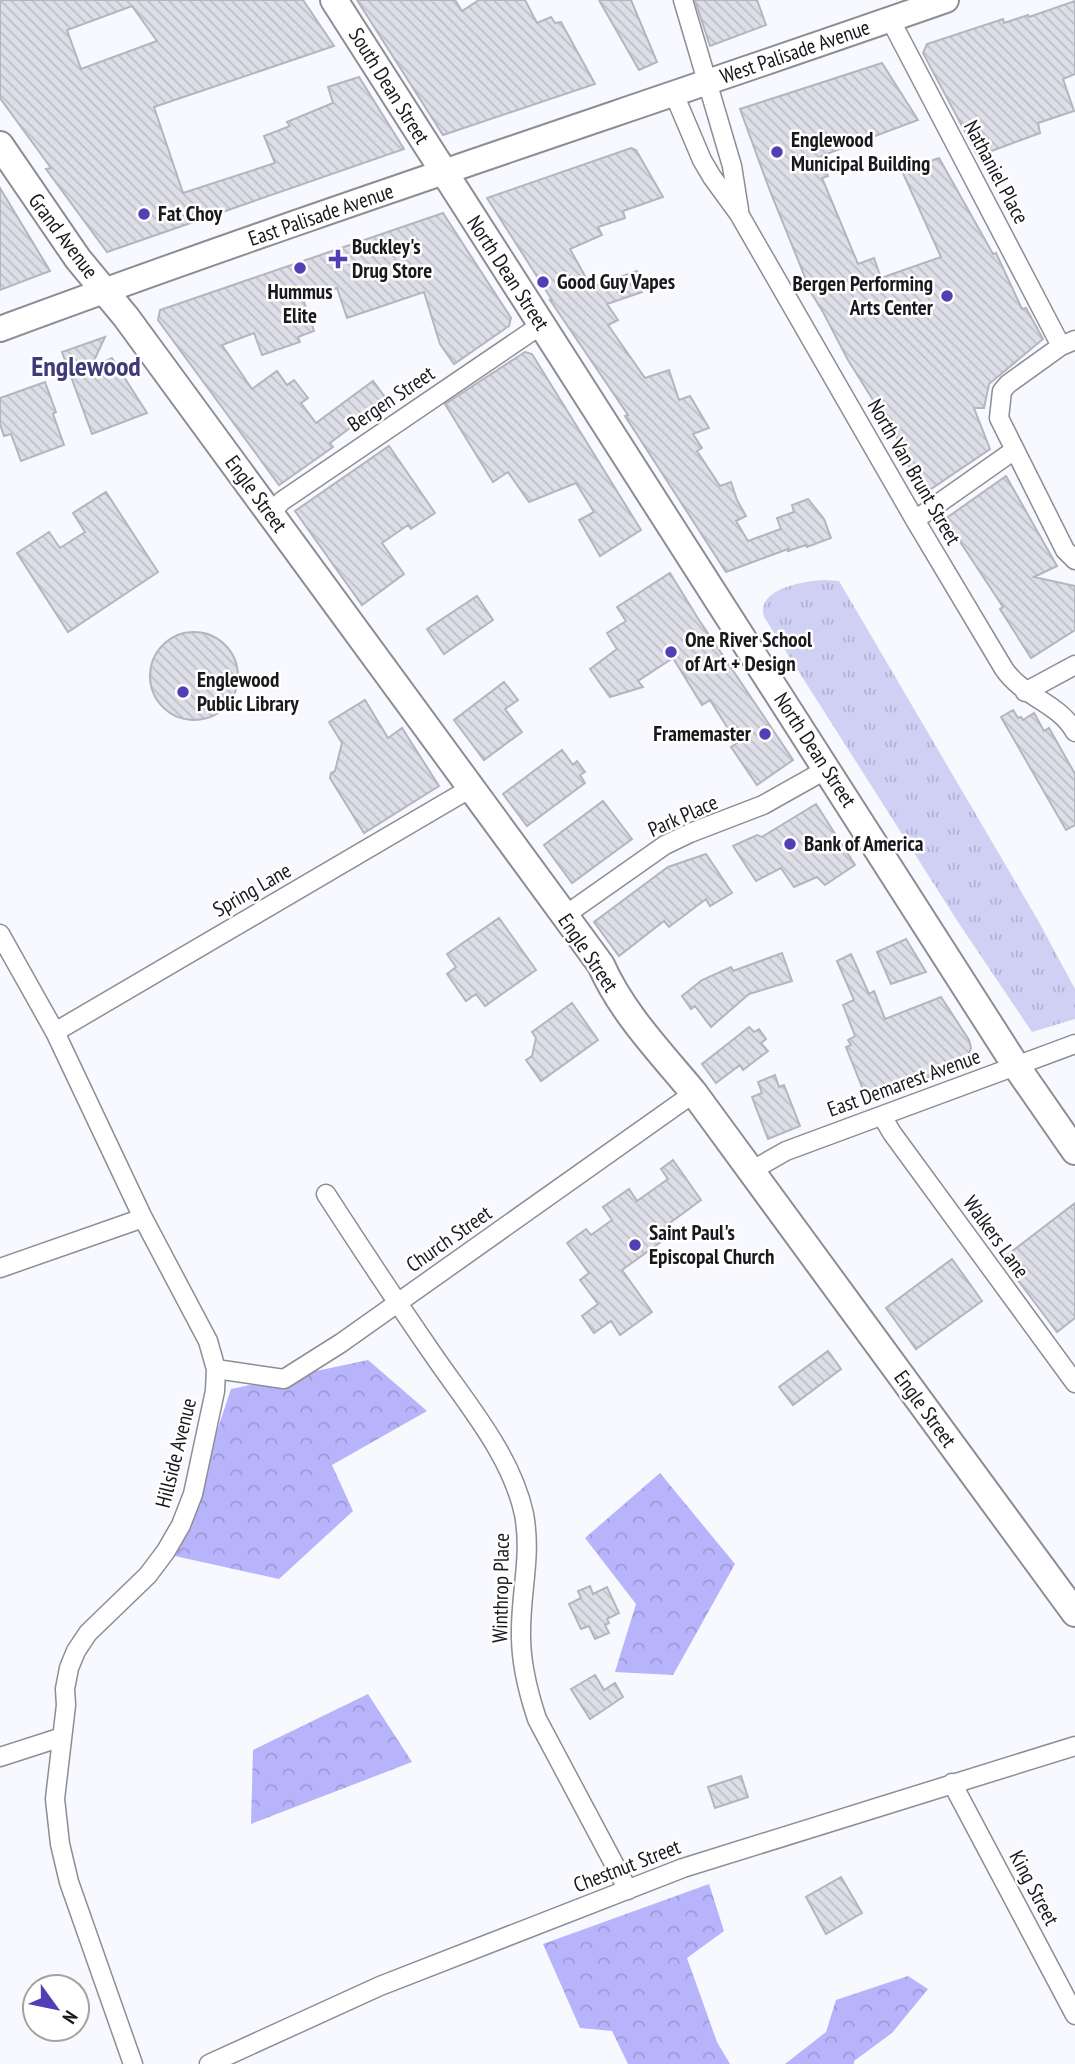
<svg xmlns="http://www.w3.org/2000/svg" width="1075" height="2064" font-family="'PT Sans Narrow',sans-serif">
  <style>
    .forest { fill: url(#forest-crowns) }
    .park { fill: url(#park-tufts) }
    .building { fill: url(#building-back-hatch); stroke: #b5b5bf; stroke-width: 2; fill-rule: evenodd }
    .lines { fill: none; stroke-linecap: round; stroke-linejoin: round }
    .street-casing { stroke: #8d8d96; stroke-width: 21 }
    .secondary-casing { stroke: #8d8d96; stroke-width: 28 }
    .primary-casing { stroke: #8d8d96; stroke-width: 30 }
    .street { stroke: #fff; stroke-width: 18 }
    .secondary { stroke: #fff; stroke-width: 24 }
    .primary { stroke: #fff; stroke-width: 26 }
    .poi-dot { fill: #543eb6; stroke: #fff; stroke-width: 2.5 }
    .labels { text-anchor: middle; stroke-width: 5; stroke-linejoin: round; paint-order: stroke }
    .street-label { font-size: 21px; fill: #19191c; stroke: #fff }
    .poi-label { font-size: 21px; font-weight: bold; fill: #19191c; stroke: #fff; text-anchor: start }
    .district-label { font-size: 28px; font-weight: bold; fill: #403a77; stroke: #fff }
  </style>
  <defs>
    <pattern id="forest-crowns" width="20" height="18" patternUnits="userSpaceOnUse" patternTransform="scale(1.75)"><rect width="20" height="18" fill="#b7b4fc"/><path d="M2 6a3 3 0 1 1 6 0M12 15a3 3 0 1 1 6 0" fill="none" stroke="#9d9ad7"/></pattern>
    <pattern id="park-tufts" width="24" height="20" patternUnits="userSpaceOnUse" patternTransform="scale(1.75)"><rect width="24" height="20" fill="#d0d0f4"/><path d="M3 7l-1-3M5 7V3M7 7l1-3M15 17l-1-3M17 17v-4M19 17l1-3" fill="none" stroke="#b2b2d1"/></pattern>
    <pattern id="building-back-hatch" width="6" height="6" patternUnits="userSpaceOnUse" patternTransform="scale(1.75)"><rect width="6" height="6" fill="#dedee8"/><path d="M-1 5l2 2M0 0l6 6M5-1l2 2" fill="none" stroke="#bebec6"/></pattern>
  </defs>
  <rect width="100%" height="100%" fill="#f8f8ff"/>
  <path class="forest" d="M368 1360 427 1411 332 1465 353 1511 279 1579 175 1556 231 1389Z
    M660 1473 735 1564 673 1675 615 1672 636 1604 585 1538Z
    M368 1694 412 1762 251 1824 253 1750Z
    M709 1884 724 1931 687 1958 717 2042 730 2064H628L612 2031 580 2028 543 1944Z
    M908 1976 928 1989 892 2033 854 2061V2064H785L826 2032 836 2000Z"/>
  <path class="park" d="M823 580 839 581 1039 922 1075 989V1019L1032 1032 958 922 764 617C755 589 804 581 823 580Z"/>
  <path class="building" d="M0 0H303L334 46 154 107 183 193 275 163 264 136 290 126 287 122 333 103 328 87 359 77 404 149 107 252 46 169 51 168 0 98ZM132 6 157 41 81 69 67 30Z
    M357 0H455L462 11 479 0H525L537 23 551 17 555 23 561 22 595 84 443 135Z
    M599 0H631L657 62 639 70Z
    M695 0H757L766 25 710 46Z
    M1075 1V74L1063 79 1074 111 1038 123 1040 133 978 156 923 53 927 44 1003 19 1004 23 1028 15 1029 17Z
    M882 63 918 120 821 156 828 176 822 178 858 264 874 258 881 278 941 257 902 171 939 158 993 254 996 253 1022 309 1026 308 1043 339 989 384 984 408H974L990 449 925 493 896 445 900 443 848 360 823 312 805 283 807 282 770 191 740 109Z
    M631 148 636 150 663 197 623 211 625 218 598 227 602 235 570 249 591 287 637 271 642 292 607 304 618 320 608 325 645 378 669 370 679 400 690 396 709 428 693 434 702 448 697 451 720 486 731 482 737 500 746 516 736 521 748 541 781 529 777 518 794 512 792 505 808 499 824 519 831 538 807 547 806 545 788 551V549L726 572 625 416 628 415 550 300H552L487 198Z
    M0 188 50 271 0 290Z
    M443 213 511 318 509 326 454 364 440 344 424 292 347 318 337 288 303 299 314 331 298 337 300 342 262 355 254 333 222 345 252 389 277 371 287 385 294 380 308 398 301 403 316 423 373 381 387 400 330 443 333 447 279 485 158 320 160 310Z
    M105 337 90 369 112 358 147 413 92 434 62 352Z
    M525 352 532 354 641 530 600 556 579 520 594 512 576 483 529 502 508 472 493 482 445 404Z
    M45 382 56 412 53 414 64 445 21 461 11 434 4 436 0 424V398Z
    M389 446 435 513 411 529 408 525 382 543 404 574 362 605 295 511Z
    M1006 476 1057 566 1034 577 1075 586V630L1031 658 1000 609 1003 607 945 519Z
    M106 492 158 572 68 632 17 553 49 532 60 548 85 532 73 513Z
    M670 573 699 620 793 760 757 785 731 747 737 743 710 700 702 705 673 658 638 681 643 687 610 697 590 669 617 649 607 633 626 621 617 607Z
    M477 596 493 620 444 654 427 629Z
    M150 676a44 44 0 1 1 88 0a44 44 0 1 1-88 0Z
    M504 682 518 700 505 709 522 732 484 760 454 720Z
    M365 700 388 738 402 728 439 786 364 833 330 778 331 773 335 771 342 743 329 722Z
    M1013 710 1018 718 1021 717 1023 720 1034 713 1044 731 1049 728 1075 774V825L1066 830 1001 717Z
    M562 750 573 765 577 761 585 772 580 775 585 783 527 826 503 794Z
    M603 801 632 839 572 883 544 845Z
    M816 804 855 865 825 885 817 877 794 887 781 868 756 881 733 846 757 835 762 837Z
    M706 854 732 893 710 906 706 899 669 927 664 921 619 956 594 922 668 867Z
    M499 918 536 970 485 1006 476 994 466 1001 447 974 456 967 447 954Z
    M906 939 926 972 891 984 877 952Z
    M782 953 792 981 749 994 711 1027 695 1006 691 1009 682 996 702 980 731 967 733 971Z
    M851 954 869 994 874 991 885 1019 941 997 969 1040 971 1048 967 1058 957 1065 868 1102 846 1047 851 1045 848 1040 855 1036 843 1005 854 1000 837 961Z
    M572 1003 598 1040 541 1081 526 1060 532 1056 536 1038 532 1032Z
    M749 1027 754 1032 759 1029 766 1039 761 1043 768 1051 743 1070 740 1065 716 1083 702 1064Z
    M775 1075 779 1087 784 1085 800 1126 768 1139 752 1097 762 1093 758 1082Z
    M673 1160 701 1200 659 1231 665 1239 622 1270 652 1312 620 1335 611 1321 594 1333 582 1316 598 1304 580 1280 589 1273 567 1243 586 1229 591 1235 612 1220 603 1207 629 1189 637 1201 668 1179 661 1169Z
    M1075 1203V1318L1057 1332 1002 1259Z
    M952 1259 982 1301 916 1349 886 1308Z
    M828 1351 841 1369 793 1405 779 1387Z
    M590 1586 593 1594 607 1587 619 1613 607 1619 609 1623 605 1625 609 1633 595 1639 589 1626 581 1629 569 1604 581 1598 578 1591Z
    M595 1675 604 1690 615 1683 623 1697 590 1719 571 1689Z
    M741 1776 748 1797 715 1808 708 1787Z
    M841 1877 862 1913 826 1934 806 1897Z"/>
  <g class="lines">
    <g class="street-casing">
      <path id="street" d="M683 0 732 166 739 210
        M890 19 1061 346
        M674 94 702 160 712 177 739 214 915 520 1004 669C1024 698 1058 702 1075 732
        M1075 340 1061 346 1008 384 1002 391 999 418 1065 550 1075 560
        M270 514 282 501 541 325
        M915 520 1013 451
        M1025 692 1075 665
        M564 916 665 845 690 833 763 805 827 769
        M0 934 55 1032 143 1218 208 1341 216 1369 215 1391 193 1494 181 1525 166 1551 148 1575 88 1633 76 1651 69 1668 65 1689 66 1705 55 1799 60 1844 69 1882 133 2064
        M55 1032 471 788
        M882 1116 892 1133 1075 1383
        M751 1171 786 1151 1075 1044
        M326 1194C361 1248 396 1301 432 1353 466 1403 511 1454 524 1514 532 1558 520 1593 521 1636 521 1665 528 1692 537 1719L628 1890
        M0 1268 143 1218
        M216 1369 284 1379 341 1343 694 1093
        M0 1757 62 1737
        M952 1783 1075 2015
        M209 2064 380 1986 683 1868 1075 1746"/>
    </g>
    <g class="secondary-casing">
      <path id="secondary" d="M0 329C313 213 631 110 946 0"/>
    </g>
    <g class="primary-casing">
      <path id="primary" d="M334 0 1016 1066 1075 1151
        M0 145 78 259 126 317 601 965C622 1013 661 1053 694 1093L1075 1613"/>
    </g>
    <use href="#street" class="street"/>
    <use href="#secondary" class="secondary"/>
    <use href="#primary" class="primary"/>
  </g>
  <g class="poi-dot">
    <circle cx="777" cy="152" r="7"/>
    <circle cx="144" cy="214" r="7"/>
    <path d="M334.5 248.5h7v7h7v7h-7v7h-7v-7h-7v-7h7z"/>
    <circle cx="300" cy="268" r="7"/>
    <circle cx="543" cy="282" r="7"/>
    <circle cx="947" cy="296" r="7"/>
    <circle cx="671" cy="652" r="7"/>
    <circle cx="183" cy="692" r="7"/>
    <circle cx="765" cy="734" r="7"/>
    <circle cx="790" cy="844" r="7"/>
    <circle cx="635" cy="1245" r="7"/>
  </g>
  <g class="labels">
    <g class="street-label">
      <text transform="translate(795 52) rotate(-19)" y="7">West Palisade Avenue</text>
      <text transform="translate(389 86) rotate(58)" y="7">South Dean Street</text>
      <text transform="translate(996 172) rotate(62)" y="7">Nathaniel Place</text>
      <text transform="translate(321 215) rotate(-19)" y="7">East Palisade Avenue</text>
      <text transform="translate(63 236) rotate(53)" y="7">Grand Avenue</text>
      <text transform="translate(508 273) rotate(57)" y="7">North Dean Street</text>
      <text transform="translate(391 399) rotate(-34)" y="7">Bergen Street</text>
      <text transform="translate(914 472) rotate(60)" y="7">North Van Brunt Street</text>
      <text transform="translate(256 494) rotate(54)" y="7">Engle Street</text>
      <text transform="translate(815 750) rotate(57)" y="7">North Dean Street</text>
      <text transform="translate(683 816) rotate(-24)" y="7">Park Place</text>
      <text transform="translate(252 890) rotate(-30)" y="7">Spring Lane</text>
      <text transform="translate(588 953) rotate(56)" y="7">Engle Street</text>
      <text transform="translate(904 1083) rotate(-20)" y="7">East Demarest Avenue</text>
      <text transform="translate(996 1237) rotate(54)" y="7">Walkers Lane</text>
      <text transform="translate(449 1239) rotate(-35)" y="7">Church Street</text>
      <text transform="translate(925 1409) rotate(54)" y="7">Engle Street</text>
      <text transform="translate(176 1453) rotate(-76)" y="7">Hillside Avenue</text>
      <text transform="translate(501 1588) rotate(-89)" y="7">Winthrop Place</text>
      <text transform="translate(627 1866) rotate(-21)" y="7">Chestnut Street</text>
      <text transform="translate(1034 1888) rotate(62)" y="7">King Street</text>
    </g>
    <g class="poi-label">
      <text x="791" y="147">Englewood<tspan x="791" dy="24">Municipal Building</tspan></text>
      <text x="158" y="221">Fat Choy</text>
      <text x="352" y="254">Buckley's<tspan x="352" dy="24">Drug Store</tspan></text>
      <text x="557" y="289">Good Guy Vapes</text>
      <text x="933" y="291" text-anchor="end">Bergen Performing<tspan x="933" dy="24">Arts Center</tspan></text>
      <text x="300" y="299" text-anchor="middle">Hummus<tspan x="300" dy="24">Elite</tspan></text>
      <text x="685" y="647">One River School<tspan x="685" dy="24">of Art + Design</tspan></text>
      <text x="197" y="687">Englewood<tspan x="197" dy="24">Public Library</tspan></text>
      <text x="751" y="741" text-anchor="end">Framemaster</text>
      <text x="804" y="851">Bank of America</text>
      <text x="649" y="1240">Saint Paul's<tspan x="649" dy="24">Episcopal Church</tspan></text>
    </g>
    <g class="district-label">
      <text x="86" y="376">Englewood</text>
    </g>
  </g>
  <g transform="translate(56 2008) rotate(123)"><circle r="33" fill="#ffffff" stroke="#a3a3a4" stroke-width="2"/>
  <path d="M0-5L12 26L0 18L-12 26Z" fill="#543eb6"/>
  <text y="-10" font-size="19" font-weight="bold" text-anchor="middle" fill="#19191c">N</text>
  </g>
</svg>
